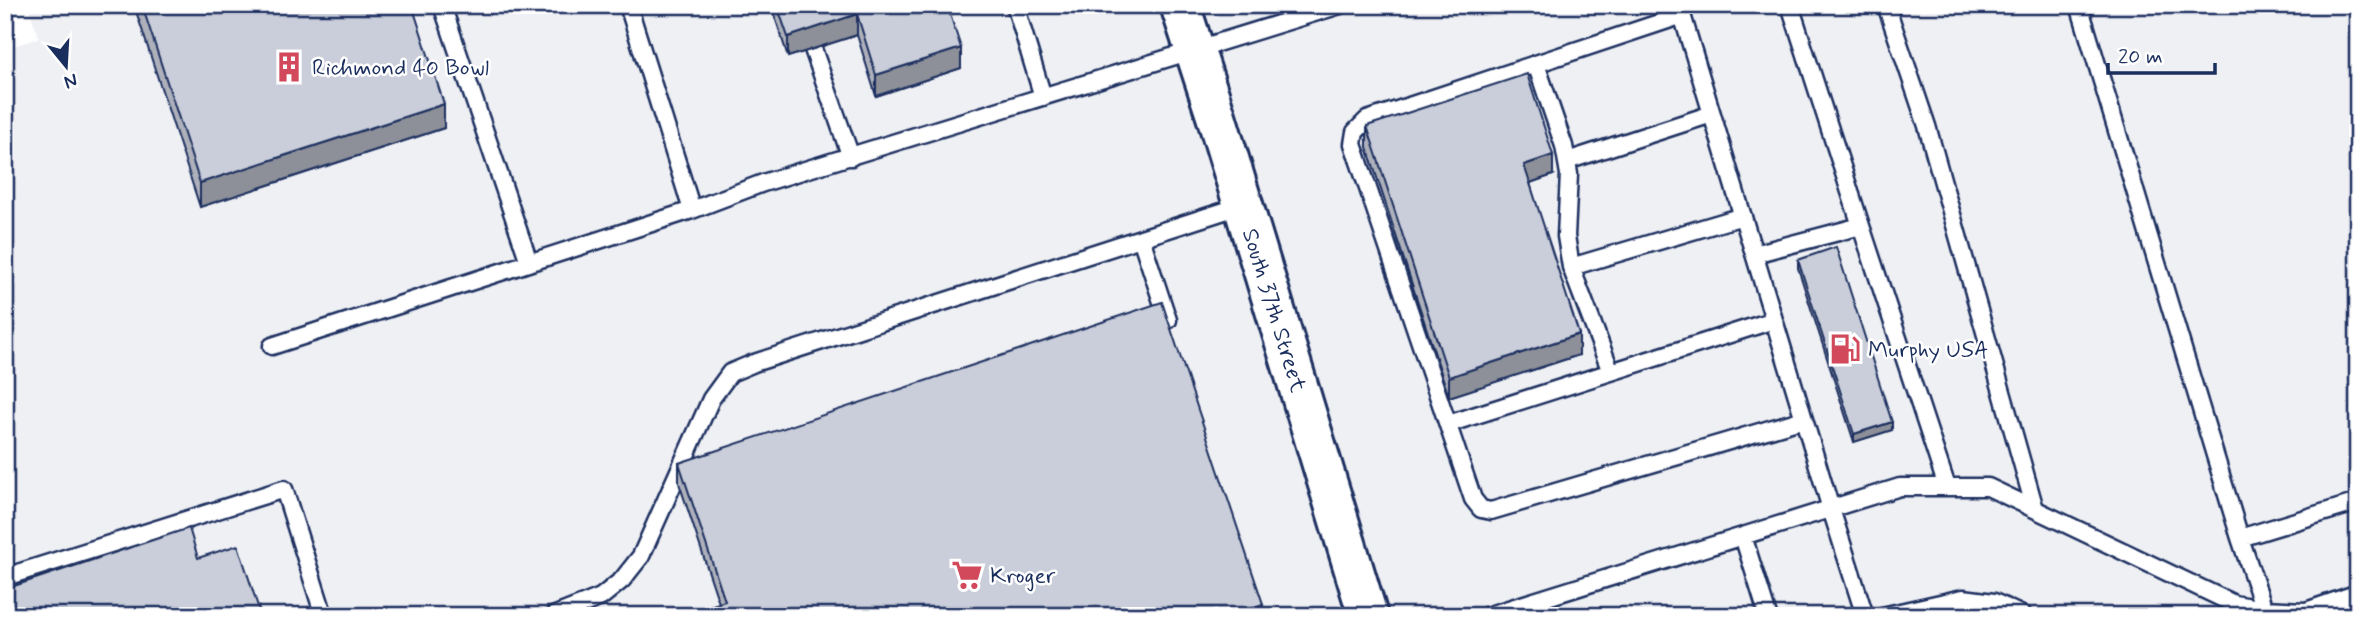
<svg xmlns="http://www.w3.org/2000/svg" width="2363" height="621" font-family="Mynerve,sans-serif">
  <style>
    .built { fill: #eff0f4 }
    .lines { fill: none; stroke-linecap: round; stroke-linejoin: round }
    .service-casing { stroke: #1b2f5e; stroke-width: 21 }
    .tertiary-casing { stroke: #1b2f5e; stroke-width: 44 }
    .service { stroke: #fff; stroke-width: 16 }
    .tertiary { stroke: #fff; stroke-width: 38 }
    .wall { fill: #aeb1bb; stroke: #1b2f5e; stroke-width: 2 }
    .shaded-wall { fill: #8d9099; stroke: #1b2f5e; stroke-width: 2 }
    .building { fill: #caceda; stroke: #1b2f5e; stroke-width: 2 }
    .labels { text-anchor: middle; stroke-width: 5; stroke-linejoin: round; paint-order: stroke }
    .poi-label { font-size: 23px; fill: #1b2f5e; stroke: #fff; text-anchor: start }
    .street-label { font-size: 23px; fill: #1b2f5e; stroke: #fff }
  </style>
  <rect width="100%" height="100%" fill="#fff"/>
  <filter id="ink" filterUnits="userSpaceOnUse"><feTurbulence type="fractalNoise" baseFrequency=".0143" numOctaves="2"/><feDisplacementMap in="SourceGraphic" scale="14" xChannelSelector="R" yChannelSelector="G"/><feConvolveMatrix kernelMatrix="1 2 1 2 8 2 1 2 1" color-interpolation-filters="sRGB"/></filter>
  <g filter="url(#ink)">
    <path class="built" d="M28 5H2358V616H5V49L39 38Z"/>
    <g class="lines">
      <g class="service-casing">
        <path id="service" d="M442 5 529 262
          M628 5 692 210 763 183 1340 5
          M1015 5 1043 97
          M1790 5 1861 226
          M1886 5 1927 126 2035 509
          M2079 5 2240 538 2264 609
          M1680 8 1831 509 1865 616
          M1683 15 1367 120 1355 132 1353 144 1473 499 1481 509 1491 511 1804 419
          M813 49 851 157
          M1536 64 1564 146 1569 174 1566 236 1571 267 1611 372
          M1567 161 1712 114
          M1141 238 1168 320
          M1754 254 1861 226 1947 487
          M1571 267 1743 216
          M272 346 692 210
          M1448 424 1774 320
          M1743 536 1768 616
          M2240 538 2358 502
          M5 577 284 489 324 616
          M553 616 601 597 622 580 641 556 711 399 730 373 754 363 1243 205
          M1486 616 1900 487H1988L2234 604 2264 609 2306 611 2358 593
          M1882 616 1963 598 1994 602 2024 616"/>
      </g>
      <g class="tertiary-casing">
        <path id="tertiary" d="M1180 5 1217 119 1368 616"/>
      </g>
      <use href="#service" class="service"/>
      <use href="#tertiary" class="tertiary"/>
    </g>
    <path class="wall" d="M134 5H412L444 128 200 207Z
      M774 5H947L961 68 876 96 857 35 788 57 774 14Z
      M1367 126 1553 175 1530 183 1579 355 1449 397 1367 147Z
      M1798 260 1892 430 1854 442 1798 268Z
      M679 463 1263 616 719 603 679 483Z"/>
    <path class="shaded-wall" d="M857 14V35L788 57V37Z
      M961 48V68L876 96V75Z
      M444 104V128L200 207V183Z
      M1553 155V175L1524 185V165Z
      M1579 334V355L1449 397V377Z
      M1892 422V430L1854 442V434Z
      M1263 604V616H1229Z"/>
    <path class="building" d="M142 5H412L444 104 200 183Z
      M777 5H947L961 48 876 75 857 14 788 37Z
      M1527 74 1553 155 1524 165 1579 334 1449 377 1367 126Z
      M1836 247 1892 422 1854 434 1798 260Z
      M1162 302 1263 604 1229 616H679L725 601 679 463Z
      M189 528 198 558 238 545 261 616H5V589Z"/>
  </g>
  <defs>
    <g id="building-bare" transform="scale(2.415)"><path d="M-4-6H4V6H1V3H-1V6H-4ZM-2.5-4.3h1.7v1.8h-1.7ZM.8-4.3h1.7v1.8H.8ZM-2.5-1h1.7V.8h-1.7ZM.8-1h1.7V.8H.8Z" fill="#d1495b" stroke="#fff" stroke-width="2.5" paint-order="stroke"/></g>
    <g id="fuel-bare" transform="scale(2.415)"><path d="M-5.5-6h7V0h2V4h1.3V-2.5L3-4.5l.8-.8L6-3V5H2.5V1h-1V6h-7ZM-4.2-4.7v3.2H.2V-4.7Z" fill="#d1495b" stroke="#fff" stroke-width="2.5" paint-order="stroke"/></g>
    <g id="supermarket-bare" transform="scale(2.415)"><path d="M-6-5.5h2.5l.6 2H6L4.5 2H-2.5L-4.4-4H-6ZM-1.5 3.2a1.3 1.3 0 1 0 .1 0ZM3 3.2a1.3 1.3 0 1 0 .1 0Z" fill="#d1495b" stroke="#fff" stroke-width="2.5" paint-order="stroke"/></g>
  </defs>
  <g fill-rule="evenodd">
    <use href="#building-bare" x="289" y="67"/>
    <use href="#fuel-bare" x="1845" y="349"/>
    <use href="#supermarket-bare" x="967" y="575"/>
  </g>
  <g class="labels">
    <g class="poi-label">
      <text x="312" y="75">Richmond 40 Bowl</text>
      <text x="1868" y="357">Murphy USA</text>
      <text x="990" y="583">Kroger</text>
    </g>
    <g class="street-label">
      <text transform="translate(1275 310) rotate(73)" y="8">South 37th Street</text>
    </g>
  </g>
  <rect width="2363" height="621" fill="none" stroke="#fff" stroke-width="28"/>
  <rect x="14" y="14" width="2335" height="593" fill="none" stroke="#1b2f5e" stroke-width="2.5" filter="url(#ink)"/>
  <g transform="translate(66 66) rotate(162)" stroke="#ffffff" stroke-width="5" paint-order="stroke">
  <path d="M0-5L12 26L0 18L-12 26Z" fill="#1b2f5e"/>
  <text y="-10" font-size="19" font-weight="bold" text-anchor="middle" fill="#1b2f5e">N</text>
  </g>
  <path d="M2108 63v10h107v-10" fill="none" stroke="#1b2f5e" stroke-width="3.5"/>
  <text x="2118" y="63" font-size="21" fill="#1b2f5e" stroke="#ffffff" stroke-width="5" paint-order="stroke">20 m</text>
</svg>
